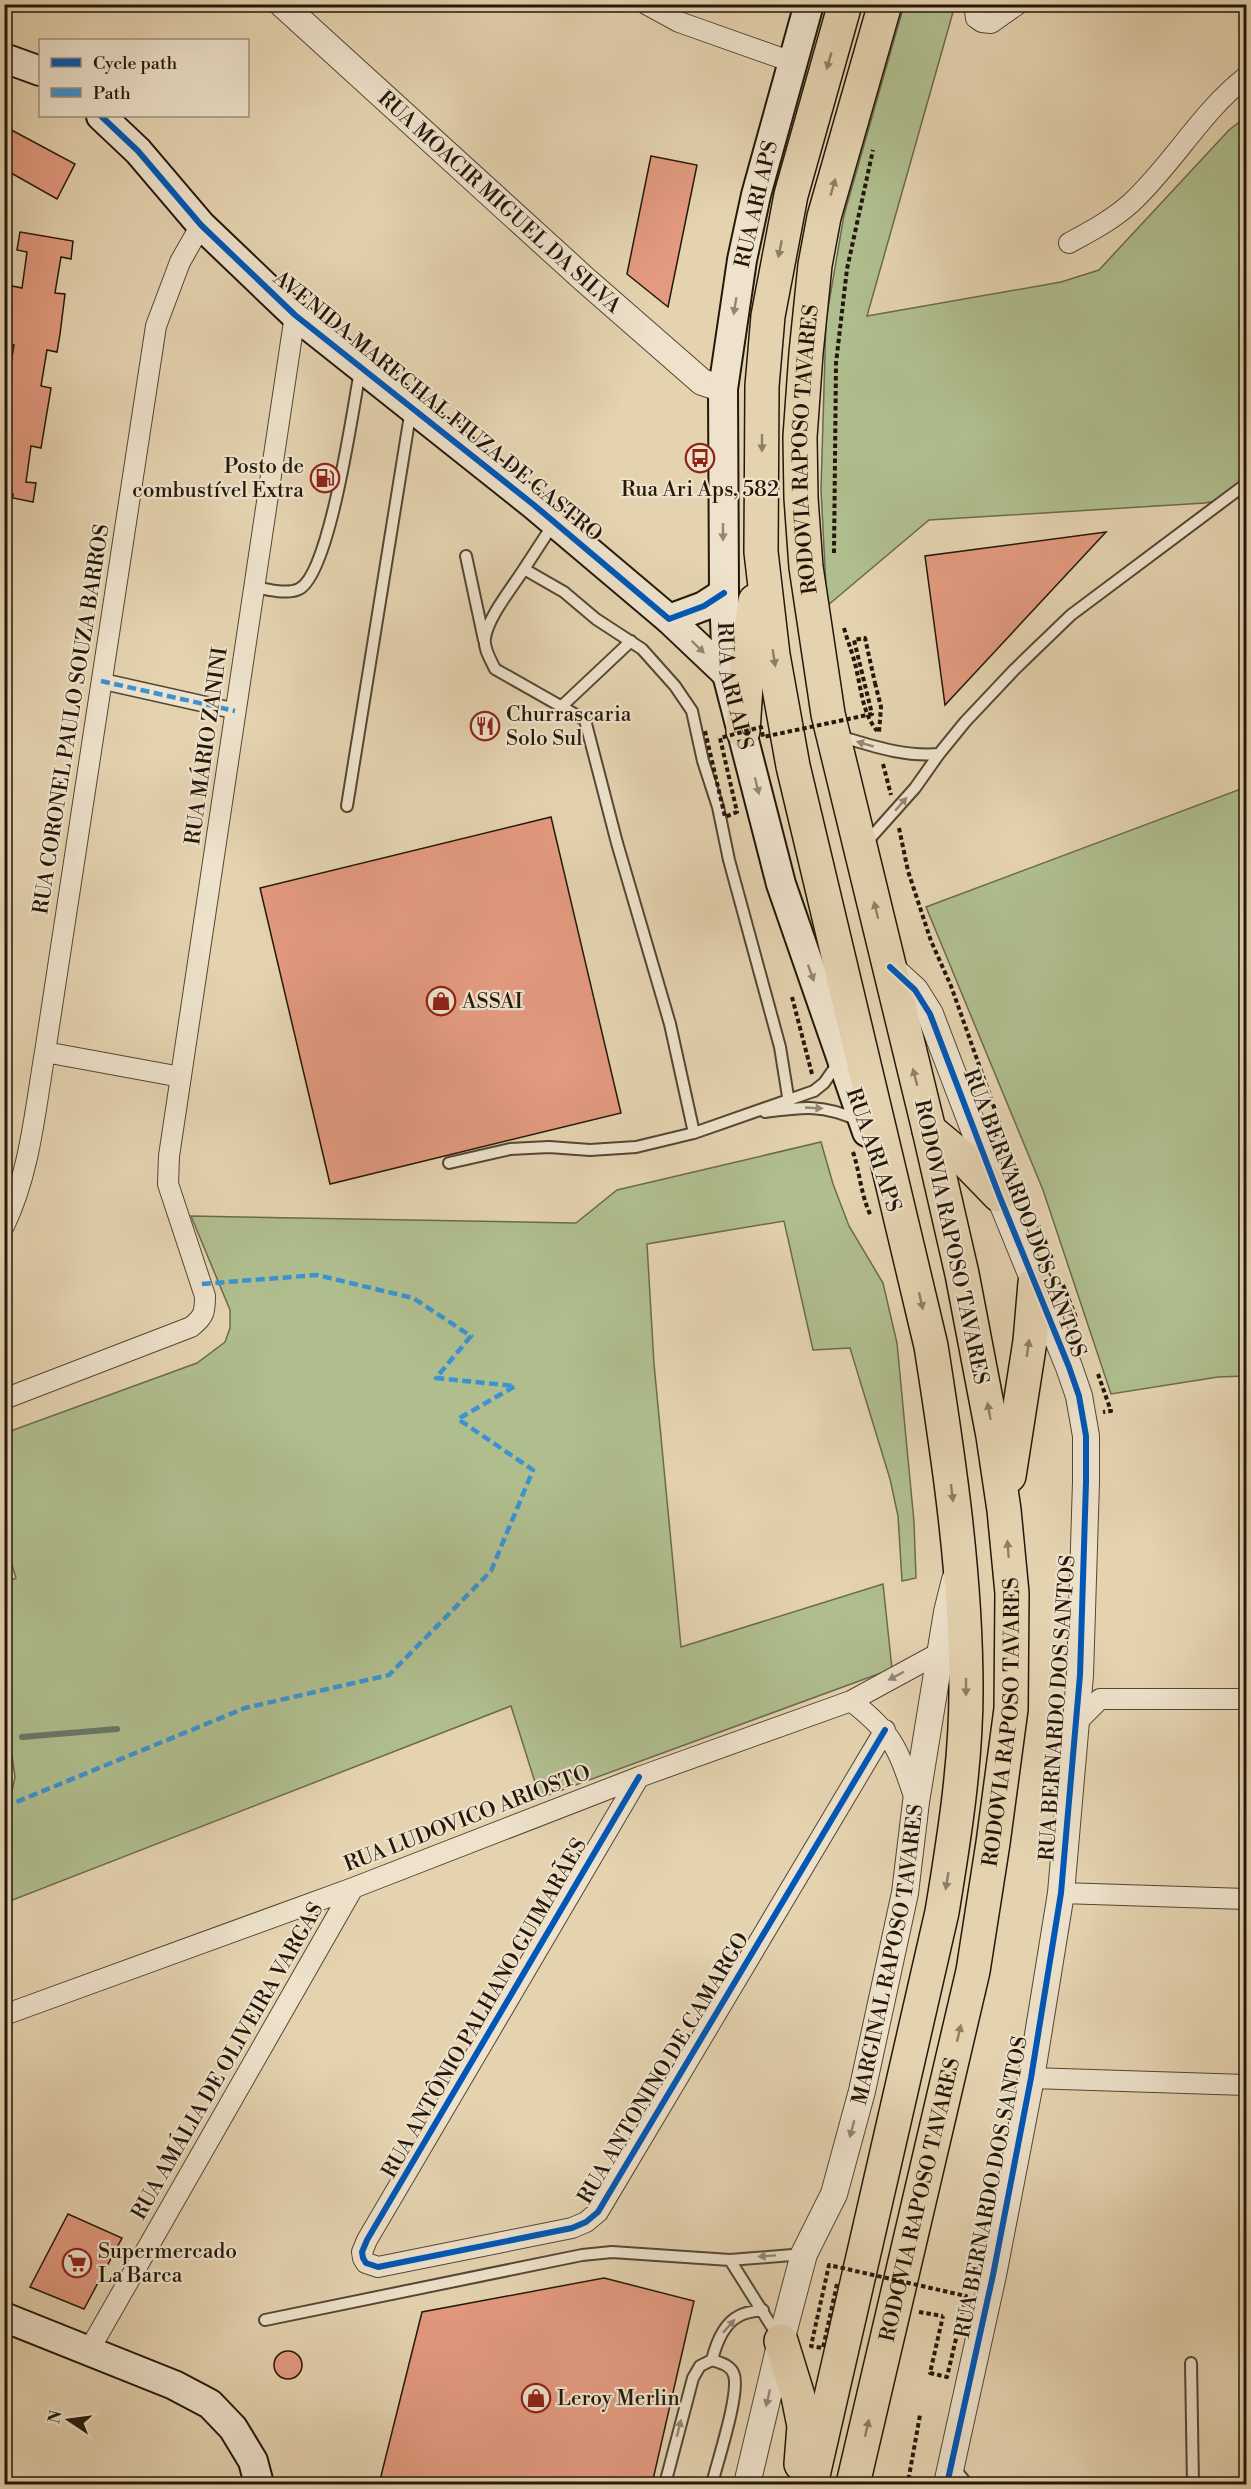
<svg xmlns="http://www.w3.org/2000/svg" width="1251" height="2489" font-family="'Libre Bodoni',serif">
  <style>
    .green { fill: #b0be8e; stroke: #6a6b4c; stroke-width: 1.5 }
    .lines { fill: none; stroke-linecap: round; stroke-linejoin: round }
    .stream { stroke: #68786a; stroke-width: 6 }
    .building { fill: #e39a80; stroke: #231809; stroke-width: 1.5 }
    .service-casing { stroke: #544733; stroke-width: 14 }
    .pedestrian-casing { stroke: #544733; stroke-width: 18 }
    .minor-casing { stroke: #544733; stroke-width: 22 }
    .tertiary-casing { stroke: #544733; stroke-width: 28 }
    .secondary-casing { stroke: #231809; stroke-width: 32 }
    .motorway-casing { stroke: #231809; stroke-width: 36 }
    .path { stroke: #231809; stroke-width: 4; stroke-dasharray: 4.5 3; stroke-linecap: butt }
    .service { stroke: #eee2cc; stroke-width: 10 }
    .pedestrian { stroke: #eee2cc; stroke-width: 15 }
    .minor { stroke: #eee2cc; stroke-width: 20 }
    .tertiary { stroke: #eee2cc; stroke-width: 26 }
    .secondary { stroke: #eee2cc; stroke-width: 28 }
    .motorway { stroke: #e5d3b0; stroke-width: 33 }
    .path-bridge { stroke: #231809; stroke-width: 4; stroke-dasharray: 4.5 3; stroke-linecap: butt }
    .quiet { stroke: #3b93d2; stroke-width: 4.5; stroke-dasharray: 9 4.5; stroke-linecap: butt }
    .cycleway-casing { stroke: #eee2cc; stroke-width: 10 }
    .cycleway { stroke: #0057b8; stroke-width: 6 }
    .oneway { fill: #8e7f65 }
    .oneway2 { fill: #938774 }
    .labels { text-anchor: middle; stroke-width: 4.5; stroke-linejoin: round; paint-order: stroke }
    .street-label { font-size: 21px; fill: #231809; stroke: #eee2cc }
    .poi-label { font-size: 21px; fill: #231809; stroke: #eee2cc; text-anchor: start }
  </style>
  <rect width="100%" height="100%" fill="#e5d3b0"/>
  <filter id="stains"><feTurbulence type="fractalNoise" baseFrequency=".00333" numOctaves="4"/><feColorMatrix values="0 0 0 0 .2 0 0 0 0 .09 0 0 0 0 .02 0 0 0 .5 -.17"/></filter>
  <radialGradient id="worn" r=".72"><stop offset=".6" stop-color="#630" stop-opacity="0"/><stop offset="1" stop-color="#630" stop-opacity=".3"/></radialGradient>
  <path class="green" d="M904 5H955L867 316 1061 282 1099 270 1229 130 1246 117V495L1205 503 929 520 827 606 821 490 826 320 844 215Z
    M1246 787V1376L1218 1377 1111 1394 1043 1190 926 907Z
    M821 1142 833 1184 849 1226 883 1283 897 1343 914 1522 916 1578 902 1581 898 1516 890 1479 850 1348 813 1350 784 1221 647 1244 654 1364 681 1647 883 1584 892 1669 540 1798 511 1706 5 1903V1821L15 1777 9 1735 5 1725V1583L16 1578 5 1542V1433L197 1363 225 1342 230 1328V1310L191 1216 576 1223 617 1190Z"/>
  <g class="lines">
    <path class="stream" d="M22 1737 117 1729"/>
  </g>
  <path class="building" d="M4 126 75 164 57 199 4 169Z
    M651 156 697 165 668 307 627 274Z
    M20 232 73 241 71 259 61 257 55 293 65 294 60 334 57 352 47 350 41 386 51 388 41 448 31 446 26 482 36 483 33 502 13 498V494L4 493V381H8L14 345 4 344V337L12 286 22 288 27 252 17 250Z
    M1106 532 945 705 925 556Z
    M551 817 621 1113 330 1184 260 888Z
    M68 2214 122 2238 84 2309 30 2287Z
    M604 2278 694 2301 652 2484H379L422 2312Z
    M274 2365a14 14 0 1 1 28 0a14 14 0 1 1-28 0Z"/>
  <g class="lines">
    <g class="service-casing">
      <path id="service" d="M466 556 484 640
        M524 569 554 523
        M254 587C267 589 287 595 299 589 330 574 353 408 360 371
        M562 706 631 641
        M839 736C873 746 904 757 939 754
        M347 806 411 409
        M865 844 915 788 939 754 965 722 1014 670 1071 615 1246 484
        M790 1109 780 1047 729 860 718 807 703 761 692 711 675 686 642 649 596 619 564 592 524 569C512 588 488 617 485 638 483 648 491 660 495 669L585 720 617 843 670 1024 694 1133 814 1091 824 1083 838 1063
        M765 1112C803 1107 822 1104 858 1120
        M449 1163 510 1149 549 1147 590 1150 636 1147 694 1133
        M730 2260 779 2338
        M265 2320 582 2255 612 2252 730 2260 804 2254
        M712 2360C716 2344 723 2324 739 2316 745 2312 756 2311 763 2310
        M1191 2363 1193 2484
        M954 2468 967 2484
        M665 2484 693 2378 700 2366 712 2360C721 2363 731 2365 734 2375 740 2394 717 2463 712 2484"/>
    </g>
    <g class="pedestrian-casing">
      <path id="pedestrian" d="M101 681 235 711"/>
    </g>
    <g class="minor-casing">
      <path id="minor" d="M646 4 679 22 792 62
        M974 4 976 18 982 22 991 23 1018 4
        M1069 243C1091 231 1112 220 1131 203 1173 164 1201 112 1246 77
        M45 1052 181 1077
        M4 1226C30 1173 35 1110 45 1052L156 326 180 262 201 225
        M4 1399 191 1327C204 1317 205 1312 205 1296L168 1184 169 1156 295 315
        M851 1701C894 1734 898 1749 915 1799
        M1076 1723 1100 1699H1246
        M639 1777 367 2240 362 2252 363 2258 366 2263 378 2267 572 2228 586 2222 598 2212 885 1730
        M1061 1893 1246 1899
        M4 2015 353 1888 639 1777 851 1701 941 1652
        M1031 2078 1246 2085
        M88 2352 353 1888"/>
    </g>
    <g class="tertiary-casing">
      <g id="tertiary">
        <path id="s1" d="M282 4 583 278 702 382 723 389"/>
        <path d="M890 967 915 990 930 1014 999 1195 1069 1367 1079 1396 1086 1436V1482L1080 1675 1061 1893 1031 2078 993 2275 947 2484"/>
        <path id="s2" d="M747 2484 781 2341 804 2254 834 2194 862 2091 905 1893 916 1802 947 1612 955 1580"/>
      </g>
    </g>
    <g class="secondary-casing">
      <g id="secondary">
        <path id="s3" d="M809 4 756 195 742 260 723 389 724 593 727 674 781 884 867 1132"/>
        <path d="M4 58 40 71"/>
        <path d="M101 116 138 151 201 225 295 315 534 505 669 619 727 674"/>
        <path d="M669 619 704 606 724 593"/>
        <path d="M4 2317 174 2385 210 2404 233 2428 253 2461 259 2484"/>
      </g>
    </g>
    <g class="motorway-casing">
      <g id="motorway">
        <path d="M743 731 749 641 755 601"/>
        <path d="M929 1130 965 1160 999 1195"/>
        <path d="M1009 1476 1030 1341 1035 1283"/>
        <path d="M781 2341 798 2396 804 2426 801 2464"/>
        <path d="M811 2484 942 1912C954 1839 966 1764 966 1690 966 1575 949 1460 931 1346L793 766 773 655 761 552 762 386 768 316 791 195 845 4"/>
        <path id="s4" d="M853 2484 973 1971 993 1843 1011 1709 1012 1593 1004 1510 993 1436 962 1274 929 1130 828 714 806 567 801 498 800 437 806 353 815 265 824 217 885 4"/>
      </g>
    </g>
    <path class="path" d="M834 553 836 363 847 269 873 150
      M844 628C847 639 851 649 854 660 861 684 861 711 877 731
      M875 683 881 707 879 733
      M883 764 891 795
      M899 828 908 871 931 941 951 986 1018 1175
      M792 997 812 1074
      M853 1152C860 1173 861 1196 871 1216
      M1039 1226 1054 1264
      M1063 1285 1077 1320
      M1098 1374 1111 1411 1103 1412
      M919 2312 943 2316
      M920 2484 908 2482 920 2415"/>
    <use href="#service" class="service"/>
    <use href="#pedestrian" class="pedestrian"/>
    <use href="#minor" class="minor"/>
    <use href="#tertiary" class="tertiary"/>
    <use href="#secondary" class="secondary"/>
    <use href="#motorway" class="motorway"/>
    <path class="path-bridge" d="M705 731 725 817 737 812 720 738 761 727 763 737 872 714 854 640 865 638 875 683
      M837 2284 823 2348 811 2346 829 2265 966 2296 947 2377 930 2373 943 2316"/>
    <path class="quiet" d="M101 681 235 711
      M4 1807 245 1708 389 1675 491 1571 533 1470 458 1419 515 1386 436 1378 471 1336 413 1298 317 1275 201 1284"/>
    <g class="cycleway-casing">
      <path id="cycleway" d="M101 116 138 151 201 225 295 315 534 505 669 619 704 606 724 593
        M890 967 915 990 930 1014 999 1195 1069 1367 1079 1396 1086 1436V1482L1080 1675 1061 1893 1031 2078 993 2275 947 2484
        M639 1777 367 2240 362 2252 363 2258 366 2263 378 2267 572 2228 586 2222 598 2212 885 1730"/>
    </g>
    <use href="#cycleway" class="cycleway"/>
  </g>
  <defs><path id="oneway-solid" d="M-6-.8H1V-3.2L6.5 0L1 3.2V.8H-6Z" transform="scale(1.5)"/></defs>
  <g class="oneway">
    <use href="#oneway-solid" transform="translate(829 61) rotate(106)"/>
    <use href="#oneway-solid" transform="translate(833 187) rotate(-74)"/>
    <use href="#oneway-solid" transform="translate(780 249) rotate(101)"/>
    <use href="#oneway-solid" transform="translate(762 443) rotate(90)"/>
    <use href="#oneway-solid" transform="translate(774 658) rotate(81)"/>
    <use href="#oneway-solid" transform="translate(876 910) rotate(-104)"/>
    <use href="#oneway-solid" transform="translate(915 1077) rotate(-105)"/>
    <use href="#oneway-solid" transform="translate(921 1301) rotate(77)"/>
    <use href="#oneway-solid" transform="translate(1028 1348) rotate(-82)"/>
    <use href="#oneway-solid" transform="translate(989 1411) rotate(-100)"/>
    <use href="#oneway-solid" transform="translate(952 1493) rotate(83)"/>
    <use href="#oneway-solid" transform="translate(1008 1549) rotate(-95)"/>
    <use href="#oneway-solid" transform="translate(966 1687) rotate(90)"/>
    <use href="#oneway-solid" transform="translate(947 1881) rotate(99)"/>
    <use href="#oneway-solid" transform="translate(959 2033) rotate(-77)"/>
    <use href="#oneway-solid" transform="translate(867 2428) rotate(-77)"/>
  </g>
  <g class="oneway2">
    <use href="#oneway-solid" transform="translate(735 306) rotate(99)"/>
    <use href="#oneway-solid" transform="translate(723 532) rotate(90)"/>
    <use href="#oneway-solid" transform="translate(698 647) rotate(44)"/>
    <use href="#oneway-solid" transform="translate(865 744) rotate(-164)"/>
    <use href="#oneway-solid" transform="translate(757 786) rotate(76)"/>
    <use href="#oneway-solid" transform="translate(901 804) rotate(-49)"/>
    <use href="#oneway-solid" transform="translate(811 973) rotate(70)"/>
    <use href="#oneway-solid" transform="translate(814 1108) rotate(3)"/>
    <use href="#oneway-solid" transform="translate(896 1676) rotate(152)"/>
    <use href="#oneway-solid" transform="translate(852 2129) rotate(105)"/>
    <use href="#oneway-solid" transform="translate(767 2256) rotate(176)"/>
    <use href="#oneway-solid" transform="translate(729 2326) rotate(-48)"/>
    <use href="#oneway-solid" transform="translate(768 2398) rotate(103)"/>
    <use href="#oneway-solid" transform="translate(679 2428) rotate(-76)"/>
  </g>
  <defs>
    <g id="bus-ring" transform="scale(1.5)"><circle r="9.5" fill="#eee2cc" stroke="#8f2418" stroke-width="1.5"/><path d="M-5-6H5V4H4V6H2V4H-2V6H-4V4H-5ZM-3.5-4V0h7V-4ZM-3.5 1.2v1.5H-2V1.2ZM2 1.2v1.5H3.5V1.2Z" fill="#8f2418"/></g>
    <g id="fuel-ring" transform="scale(1.5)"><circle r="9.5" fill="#eee2cc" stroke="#8f2418" stroke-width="1.5"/><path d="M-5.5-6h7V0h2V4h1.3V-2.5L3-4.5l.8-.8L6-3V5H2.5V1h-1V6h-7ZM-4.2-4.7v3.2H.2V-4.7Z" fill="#8f2418"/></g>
    <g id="restaurant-ring" transform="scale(1.5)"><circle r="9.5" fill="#eee2cc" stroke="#8f2418" stroke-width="1.5"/><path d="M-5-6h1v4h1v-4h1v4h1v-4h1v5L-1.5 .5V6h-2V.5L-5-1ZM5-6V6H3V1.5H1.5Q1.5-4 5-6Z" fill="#8f2418"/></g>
    <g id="shop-ring" transform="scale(1.5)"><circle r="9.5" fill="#eee2cc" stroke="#8f2418" stroke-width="1.5"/><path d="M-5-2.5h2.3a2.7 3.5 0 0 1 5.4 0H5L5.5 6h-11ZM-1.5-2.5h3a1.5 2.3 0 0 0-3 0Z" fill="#8f2418"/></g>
    <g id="supermarket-ring" transform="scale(1.5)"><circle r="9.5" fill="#eee2cc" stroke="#8f2418" stroke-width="1.5"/><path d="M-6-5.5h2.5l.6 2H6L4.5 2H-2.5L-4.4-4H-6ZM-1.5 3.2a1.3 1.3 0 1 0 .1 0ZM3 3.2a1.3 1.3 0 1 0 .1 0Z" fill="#8f2418"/></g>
  </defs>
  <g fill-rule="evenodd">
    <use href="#bus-ring" x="700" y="458"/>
    <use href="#fuel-ring" x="325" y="478"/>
    <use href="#restaurant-ring" x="485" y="726"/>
    <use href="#shop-ring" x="441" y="1001"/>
    <use href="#supermarket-ring" x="77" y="2263"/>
    <use href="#shop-ring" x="536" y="2398"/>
  </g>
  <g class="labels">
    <g class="street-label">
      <text dy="7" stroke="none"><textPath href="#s1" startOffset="294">RUA MOACIR MIGUEL DA SILVA</textPath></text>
      <text transform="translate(756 204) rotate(-77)" y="7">RUA ARI APS</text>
      <text transform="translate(438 406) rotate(39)" y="7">AVENIDA MARECHAL FIUZA DE CASTRO</text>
      <text dy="7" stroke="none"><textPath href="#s4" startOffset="2073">RODOVIA RAPOSO TAVARES</textPath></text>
      <text dy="7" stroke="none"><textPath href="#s3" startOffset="693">RUA ARI APS</textPath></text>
      <text transform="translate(71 719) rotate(-81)" y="7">RUA CORONEL PAULO SOUZA BARROS</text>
      <text transform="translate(206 746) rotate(-82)" y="7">RUA MÁRIO ZANINI</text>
      <text transform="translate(874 1150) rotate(71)" y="7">RUA ARI APS</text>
      <text transform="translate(1025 1213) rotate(69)" y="7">RUA BERNARDO DOS SANTOS</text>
      <text transform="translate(952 1242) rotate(78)" y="7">RODOVIA RAPOSO TAVARES</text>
      <text transform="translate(1057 1708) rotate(-86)" y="7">RUA BERNARDO DOS SANTOS</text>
      <text dy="7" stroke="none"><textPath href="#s4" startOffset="778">RODOVIA RAPOSO TAVARES</textPath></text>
      <text transform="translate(467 1818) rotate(-21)" y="7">RUA LUDOVICO ARIOSTO</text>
      <text dy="7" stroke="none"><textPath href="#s2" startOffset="550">MARGINAL RAPOSO TAVARES</textPath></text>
      <text transform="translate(484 2008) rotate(-60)" y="7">RUA ANTÔNIO PALHANO GUIMARÃES</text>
      <text transform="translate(227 2061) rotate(-60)" y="7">RUA AMÁLIA DE OLIVEIRA VARGAS</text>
      <text transform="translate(663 2068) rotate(-59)" y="7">RUA ANTONINO DE CAMARGO</text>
      <text transform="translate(991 2187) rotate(-79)" y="7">RUA BERNARDO DOS SANTOS</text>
      <text dy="7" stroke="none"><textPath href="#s4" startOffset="292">RODOVIA RAPOSO TAVARES</textPath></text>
    </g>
    <g class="poi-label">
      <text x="304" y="473" text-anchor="end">Posto de<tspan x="304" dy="24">combustível Extra</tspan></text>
      <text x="700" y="496" text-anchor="middle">Rua Ari Aps, 582</text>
      <text x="506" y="721">Churrascaria<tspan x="506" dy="24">Solo Sul</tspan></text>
      <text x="462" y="1008">ASSAI</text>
      <text x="98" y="2258">Supermercado<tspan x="98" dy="24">La Barca</tspan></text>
      <text x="557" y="2405">Leroy Merlin</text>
    </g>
  </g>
  <rect width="1251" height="2489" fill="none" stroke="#e5d3b0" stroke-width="24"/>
  <rect x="6" y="6" width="1239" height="2477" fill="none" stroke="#231809" stroke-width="3"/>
  <rect x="12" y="12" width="1227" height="2465" fill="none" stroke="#231809" stroke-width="1.5"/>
  <rect x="39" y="39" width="210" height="78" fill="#eee2cc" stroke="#9d917e" stroke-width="1.5"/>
  <rect x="51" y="58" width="30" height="9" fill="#0057b8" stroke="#9d917e" stroke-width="1.5"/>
  <text x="93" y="69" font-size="18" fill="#231809">Cycle path</text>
  <rect x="51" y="88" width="30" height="9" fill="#3b93d2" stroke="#9d917e" stroke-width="1.5"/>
  <text x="93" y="99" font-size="18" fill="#231809">Path</text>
  <g transform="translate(69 2420) rotate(283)" stroke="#eee2cc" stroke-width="4.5" paint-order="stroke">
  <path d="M0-4.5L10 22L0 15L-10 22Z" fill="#231809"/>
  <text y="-9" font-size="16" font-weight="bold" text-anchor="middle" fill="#231809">N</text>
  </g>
  <rect width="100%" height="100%" filter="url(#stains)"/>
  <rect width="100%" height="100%" fill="url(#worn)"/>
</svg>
